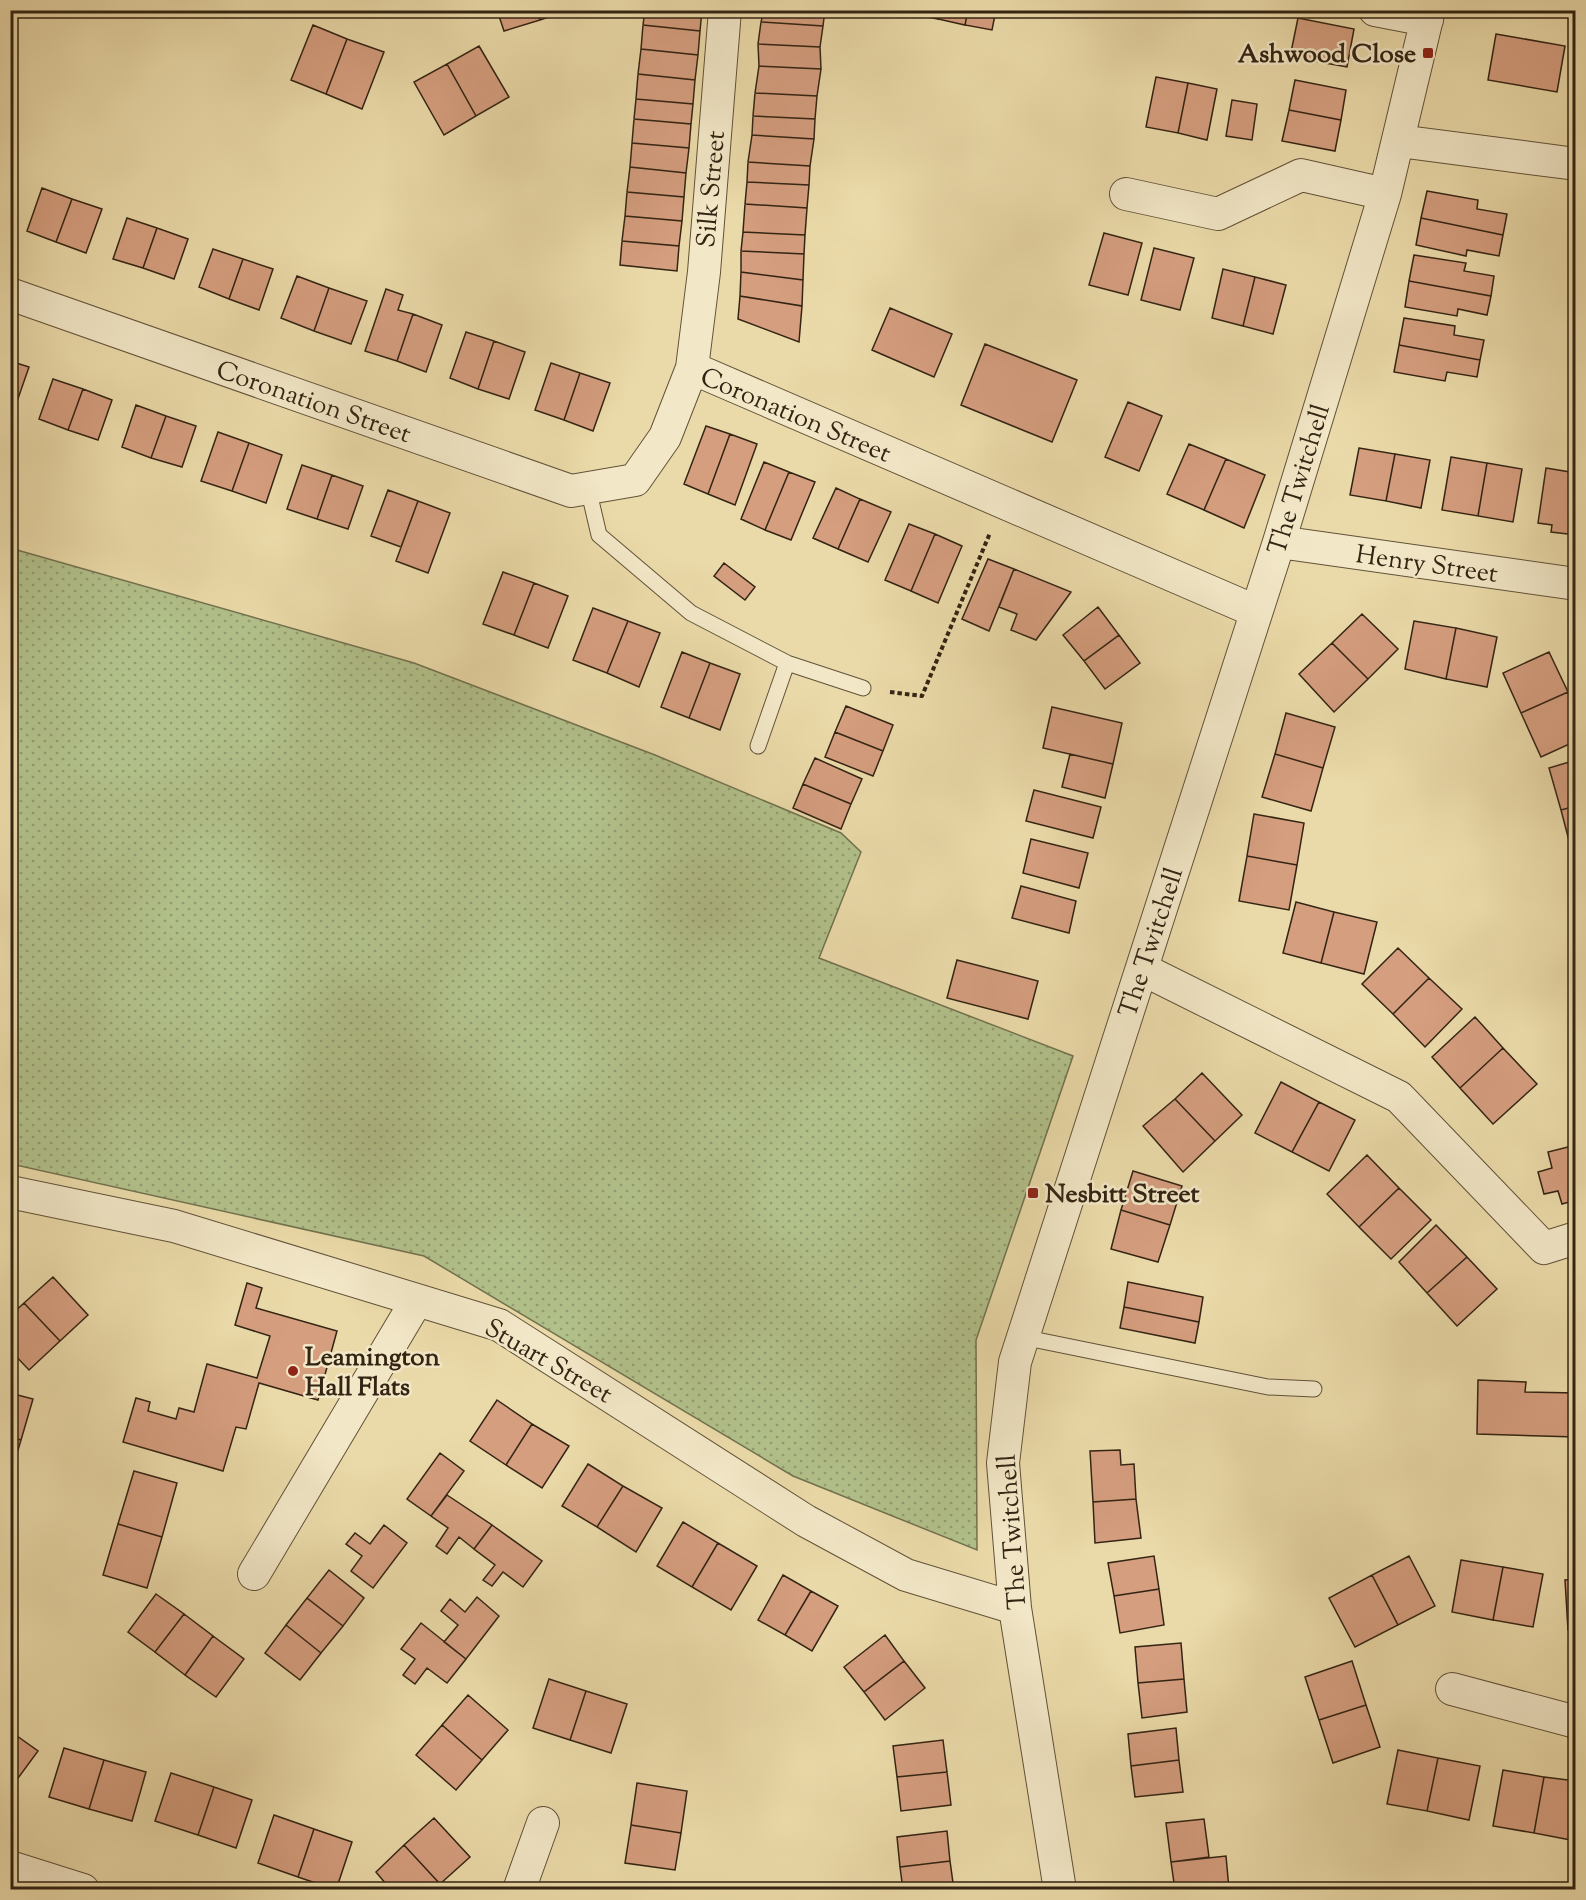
<svg xmlns="http://www.w3.org/2000/svg" width="1586" height="1900" font-family="'Sorts Mill Goudy',serif">
  <style>
    .green { fill: url(#green-dots); stroke: #72724f; stroke-width: 1.5 }
    .building { fill: #d59e7f; stroke: #332413; stroke-width: 1.5 }
    .lines { fill: none; stroke-linecap: round; stroke-linejoin: round }
    .service-casing { stroke: #615238; stroke-width: 17 }
    .minor-casing { stroke: #615238; stroke-width: 34 }
    .path { stroke: #332413; stroke-width: 4; stroke-dasharray: 4.5 3; stroke-linecap: butt }
    .service { stroke: #f2e7c7; stroke-width: 15 }
    .minor { stroke: #f2e7c7; stroke-width: 32 }
    .poi-dot { fill: #8f2418; stroke: #f2e7c7; stroke-width: 2 }
    .labels { text-anchor: middle; stroke-width: 5; stroke-linejoin: round; paint-order: stroke }
    .poi-label { font-size: 26px; font-weight: bold; fill: #332413; stroke: #f2e7c7; text-anchor: start }
    .street-label { font-size: 26px; fill: #332413; stroke: #f2e7c7 }
  </style>
  <defs>
    <pattern id="green-dots" width="8" height="8" patternUnits="userSpaceOnUse" patternTransform="scale(1.5)"><rect width="8" height="8" fill="#b2c18b"/><path d="M2 2h.1M6 6h.1" fill="none" stroke="#919d70" stroke-width="1.8" stroke-linecap="round"/></pattern>
  </defs>
  <rect width="100%" height="100%" fill="#ebdaa9"/>
  <filter id="stains"><feTurbulence type="fractalNoise" baseFrequency=".00333" numOctaves="4"/><feColorMatrix values="0 0 0 0 .2 0 0 0 0 .09 0 0 0 0 .02 0 0 0 .5 -.17"/></filter>
  <radialGradient id="worn" r=".72"><stop offset=".6" stop-color="#630" stop-opacity="0"/><stop offset="1" stop-color="#630" stop-opacity=".3"/></radialGradient>
  <path class="green" d="M10 548 414 663 655 755 841 833 861 852 819 958 1073 1056 976 1340 977 1550 793 1476 424 1256 11 1164Z"/>
  <path class="building" d="M497 10H537L540 20 504 31Z
    M537 10H569L540 20Z
    M645 10H702L700 31 643 25Z
    M764 10H825L823 26 761 22Z
    M910 10H940L938 19 909 13Z
    M940 10H968L965 25 938 19Z
    M968 10H996L992 30 965 25Z
    M1298 18 1354 29 1347 67 1290 57Z
    M761 22 823 26 820 47 758 44Z
    M313 25 347 39 326 94 291 80Z
    M643 25 700 31 698 55 641 49Z
    M1496 34 1565 46 1557 92 1488 80Z
    M347 39 384 52 362 109 326 94Z
    M758 44 820 47 821 69 759 66Z
    M479 46 509 97 476 116 447 64Z
    M641 49 698 55 695 80 638 74Z
    M447 64 476 116 444 135 414 82Z
    M759 66 821 69 817 96 755 93Z
    M638 74 695 80 693 104 636 99Z
    M1156 77 1188 83 1178 133 1146 127Z
    M1295 80 1346 90 1341 120 1289 110Z
    M1188 83 1217 89 1207 140 1178 133Z
    M755 93 817 96 815 119 753 116Z
    M636 99 693 104 691 124 634 119Z
    M1232 100 1257 104 1252 140 1226 136Z
    M1289 110 1341 120 1335 151 1282 141Z
    M753 116 815 119 814 139 752 135Z
    M634 119 691 124 689 148 632 143Z
    M752 135 814 139 810 166 748 162Z
    M632 143 689 148 686 173 630 167Z
    M748 162 810 166 809 185 747 182Z
    M630 167 686 173 684 197 627 192Z
    M747 182 809 185 807 208 745 204Z
    M42 188 72 199 56 242 27 231Z
    M1427 191 1478 200 1477 209 1507 214 1503 235 1421 218Z
    M627 192 684 197 682 221 625 216Z
    M72 199 102 209 86 253 56 242Z
    M745 204 807 208 805 235 743 232Z
    M625 216 682 221 679 246 622 241Z
    M127 218 157 228 143 268 113 259Z
    M1421 218 1503 235 1499 256 1467 250 1466 256 1416 245Z
    M157 228 188 239 174 279 143 268Z
    M743 232 805 235 804 254 741 251Z
    M1104 233 1142 243 1128 295 1089 285Z
    M622 241 679 246 677 271 620 265Z
    M1154 248 1194 258 1180 310 1141 300Z
    M213 249 243 259 229 299 199 287Z
    M741 251 804 254 803 280 741 272Z
    M1414 255 1466 263 1464 271 1494 276 1491 296 1409 281Z
    M243 259 273 269 259 310 229 299Z
    M1223 269 1255 277 1243 326 1212 318Z
    M741 272 803 280 802 306 740 296Z
    M297 276 329 288 314 331 281 318Z
    M1255 277 1286 285 1273 334 1243 326Z
    M1409 281 1491 296 1487 315 1458 309 1457 316 1405 307Z
    M329 288 367 301 351 344 314 331Z
    M386 289 403 295 398 310 413 314 397 361 365 351Z
    M740 296 802 306 799 342 738 319Z
    M890 308 952 334 934 377 872 350Z
    M413 314 442 325 426 372 397 361Z
    M1404 318 1455 326 1454 335 1484 340 1480 360 1399 345Z
    M466 332 494 341 478 389 450 378Z
    M494 341 525 352 509 399 478 389Z
    M985 344 1077 380 1052 442 961 405Z
    M1399 345 1480 360 1477 377 1447 372 1445 381 1394 372Z
    M10 361 29 367 14 410 10 409Z
    M551 363 580 373 564 420 535 410Z
    M580 373 610 383 593 431 564 420Z
    M53 379 83 389 68 430 39 419Z
    M83 389 112 400 98 440 68 430Z
    M1128 402 1162 416 1139 471 1105 457Z
    M136 405 166 416 151 458 122 447Z
    M166 416 196 426 182 467 151 458Z
    M706 426 730 434 708 494 684 484Z
    M218 432 249 443 232 491 201 481Z
    M730 434 757 444 735 505 708 494Z
    M249 443 282 455 266 503 232 491Z
    M1189 444 1226 459 1204 510 1167 494Z
    M1359 448 1395 454 1386 501 1350 495Z
    M1395 454 1430 460 1421 508 1386 501Z
    M1451 457 1487 463 1478 516 1442 510Z
    M1226 459 1265 475 1244 528 1204 510Z
    M764 462 789 472 765 530 741 519Z
    M1487 463 1522 469 1513 522 1478 516Z
    M302 465 332 475 317 519 287 509Z
    M1546 468 1576 473V535L1551 532 1552 525 1538 523Z
    M789 472 815 482 791 540 765 530Z
    M332 475 363 486 348 529 317 519Z
    M836 488 860 499 838 549 813 538Z
    M388 490 418 501 401 547 371 536Z
    M860 499 891 512 868 562 838 549Z
    M418 501 450 513 428 573 396 561Z
    M909 524 935 534 911 591 885 580Z
    M935 534 962 546 938 603 911 591Z
    M988 559 1014 569 989 631 962 619Z
    M724 563 755 587 745 600 714 576Z
    M1014 569 1071 592 1036 640 1011 630 1017 614 999 607Z
    M503 572 534 583 514 635 483 624Z
    M534 583 568 596 548 648 514 635Z
    M1098 607 1119 635 1084 661 1063 635Z
    M593 608 628 621 607 673 573 660Z
    M1362 614 1398 649 1368 679 1332 643Z
    M628 621 660 633 639 687 607 673Z
    M1414 621 1456 628 1446 679 1405 669Z
    M1456 628 1497 637 1487 687 1446 679Z
    M1119 635 1140 663 1105 689 1084 661Z
    M1332 643 1368 679 1334 712 1299 674Z
    M682 652 710 663 689 718 661 707Z
    M1549 652 1568 692 1521 713 1503 673Z
    M710 663 740 674 720 730 689 718Z
    M1568 692 1576 707V741L1541 757 1521 713Z
    M846 706 893 725 883 751 835 732Z
    M1052 707 1122 723 1113 764 1043 748Z
    M1286 713 1335 727 1323 768 1275 754Z
    M835 732 883 751 873 776 825 757Z
    M1070 754 1113 764 1105 798 1062 787Z
    M1275 754 1323 768 1311 811 1262 797Z
    M815 758 862 779 851 804 803 784Z
    M1576 760V806L1561 810 1549 768Z
    M803 784 851 804 841 829 793 808Z
    M1034 790 1101 807 1093 838 1026 821Z
    M1576 806V851L1572 852 1561 810Z
    M1254 814 1304 823 1297 865 1247 856Z
    M1031 839 1088 853 1079 888 1023 873Z
    M1247 856 1297 865 1289 910 1239 901Z
    M1021 886 1076 901 1069 933 1012 918Z
    M1296 902 1334 912 1321 963 1283 953Z
    M1334 912 1377 922 1364 974 1321 963Z
    M1398 948 1429 978 1393 1014 1362 984Z
    M957 960 1038 981 1028 1019 947 998Z
    M1429 978 1462 1009 1425 1047 1393 1014Z
    M1475 1017 1503 1048 1460 1088 1432 1057Z
    M1503 1048 1537 1084 1493 1124 1460 1088Z
    M1202 1073 1242 1115 1215 1141 1175 1099Z
    M1281 1082 1319 1102 1292 1152 1255 1133Z
    M1175 1099 1215 1141 1183 1172 1143 1126Z
    M1319 1102 1355 1120 1329 1171 1292 1152Z
    M1576 1145V1200L1562 1204 1558 1191 1544 1194 1538 1172 1552 1168 1548 1152Z
    M1367 1155 1399 1188 1359 1227 1327 1194Z
    M1133 1171 1182 1186 1170 1225 1121 1210Z
    M1399 1188 1431 1220 1391 1259 1359 1227Z
    M1121 1210 1170 1225 1158 1262 1111 1249Z
    M1436 1225 1467 1257 1427 1293 1399 1262Z
    M1467 1257 1497 1289 1457 1326 1427 1293Z
    M53 1277 88 1315 60 1341 24 1303Z
    M1128 1282 1203 1297 1199 1322 1124 1307Z
    M247 1283 262 1288 256 1308 337 1331 318 1400 259 1383 246 1429 236 1427 223 1471 123 1442 136 1398 150 1402 148 1411 176 1419 179 1408 194 1412 207 1364 257 1378 270 1336 235 1325Z
    M24 1303 60 1341 29 1370 10 1350V1316Z
    M1124 1307 1199 1322 1195 1343 1120 1328Z
    M1478 1380 1526 1382 1525 1392 1576 1393V1437L1477 1434Z
    M10 1393 33 1399 21 1440 10 1437Z
    M497 1400 532 1424 506 1465 470 1441Z
    M532 1424 569 1446 542 1488 506 1465Z
    M10 1437 21 1440 10 1477Z
    M1120 1450 1121 1465 1134 1464 1136 1499 1093 1502 1090 1451Z
    M440 1453 464 1471 431 1516 407 1499Z
    M588 1464 623 1486 597 1527 562 1506Z
    M134 1471 177 1483 162 1537 118 1524Z
    M623 1486 662 1508 636 1552 597 1527Z
    M447 1495 492 1525 474 1549 459 1537 447 1554 436 1546 448 1528 431 1516Z
    M1136 1499 1141 1538 1095 1543 1093 1502Z
    M683 1522 718 1543 692 1587 657 1566Z
    M118 1524 162 1537 147 1588 103 1575Z
    M384 1525 407 1543 373 1588 351 1571 362 1556 346 1544 355 1533 370 1544Z
    M492 1525 542 1561 523 1587 503 1572 492 1586 483 1580 495 1565 474 1549Z
    M718 1543 757 1566 731 1610 692 1587Z
    M1154 1556 1159 1589 1114 1596 1108 1563Z
    M1409 1556 1435 1606 1398 1625 1372 1575Z
    M1461 1560 1503 1567 1493 1620 1452 1612Z
    M1503 1567 1543 1574 1533 1627 1493 1620Z
    M329 1570 364 1598 343 1626 307 1598Z
    M783 1575 811 1591 785 1635 758 1620Z
    M1372 1575 1398 1625 1355 1647 1329 1598Z
    M1576 1579V1630H1568L1565 1580Z
    M1159 1589 1164 1625 1120 1633 1114 1596Z
    M811 1591 838 1606 812 1651 785 1635Z
    M156 1594 184 1614 155 1652 128 1632Z
    M477 1597 499 1616 466 1659 444 1642 458 1625 441 1611 450 1599 465 1612Z
    M307 1598 343 1626 321 1653 286 1625Z
    M184 1614 213 1636 185 1675 155 1652Z
    M421 1623 466 1659 447 1683 427 1668 415 1684 403 1675 415 1659 401 1649Z
    M286 1625 321 1653 300 1680 265 1653Z
    M885 1635 904 1661 864 1692 844 1667Z
    M213 1636 244 1659 216 1697 185 1675Z
    M1181 1643 1184 1679 1138 1683 1135 1647Z
    M904 1661 925 1688 885 1720 864 1692Z
    M1352 1661 1366 1705 1319 1720 1305 1677Z
    M549 1679 586 1691 570 1740 533 1728Z
    M1184 1679 1187 1712 1142 1718 1138 1683Z
    M586 1691 627 1704 611 1753 570 1740Z
    M468 1695 508 1730 482 1760 442 1725Z
    M1366 1705 1380 1747 1333 1763 1319 1720Z
    M442 1725 482 1760 456 1790 416 1755Z
    M1176 1728 1179 1760 1131 1766 1128 1734Z
    M10 1731 38 1751 10 1789Z
    M943 1740 947 1772 897 1777 893 1746Z
    M64 1748 104 1760 89 1809 49 1797Z
    M1398 1750 1438 1758 1427 1811 1387 1804Z
    M1438 1758 1480 1766 1469 1820 1427 1811Z
    M104 1760 146 1772 132 1821 89 1809Z
    M1179 1760 1183 1792 1135 1797 1131 1766Z
    M1503 1770 1544 1777 1534 1833 1493 1826Z
    M947 1772 951 1805 901 1811 897 1777Z
    M171 1773 214 1787 198 1835 155 1821Z
    M1544 1777 1576 1781V1841L1534 1833Z
    M637 1783 687 1791 681 1833 631 1825Z
    M214 1787 252 1800 236 1848 198 1835Z
    M274 1815 314 1829 298 1877 258 1863Z
    M434 1818 470 1857 440 1884 404 1845Z
    M1204 1819 1209 1857 1171 1862 1166 1823Z
    M631 1825 681 1833 675 1870 625 1863Z
    M314 1829 352 1842 336 1890 298 1877Z
    M947 1831 950 1861 900 1867 897 1837Z
    M404 1845 440 1884 433 1890H391L376 1872Z
    M1226 1856 1229 1889 1175 1890 1171 1862Z
    M950 1861 954 1890H903L900 1867Z"/>
  <g class="lines">
    <g class="service-casing">
      <path id="service" d="M588 488 599 535 691 613 787 663 863 688
        M758 746 787 663
        M1022 1337 1268 1387 1314 1389"/>
    </g>
    <g class="minor-casing">
      <path id="minor" d="M1375 10 1427 20
        M1399 141 1576 164
        M1126 194 1218 214 1301 175 1385 194
        M10 294 571 491 635 480 665 437 692 368 1255 611
        M692 368 704 272 725 10
        M1279 542 1576 584
        M1142 969 1399 1097 1544 1248 1576 1238
        M10 1192 174 1226 499 1325 806 1521 906 1575 1015 1608
        M254 1574 417 1300
        M1452 1689 1576 1722
        M10 1867 83 1890
        M519 1890 543 1823
        M1060 1890 1015 1608 1003 1463 1015 1362 1279 542 1385 194 1429 10"/>
    </g>
    <path class="path" d="M890 692 922 696 990 533"/>
    <use href="#service" class="service"/>
    <use href="#minor" class="minor"/>
  </g>
  <g class="poi-dot">
    <rect x="1422" y="47" width="12" height="12" rx="3"/>
    <rect x="1027" y="1187" width="12" height="12" rx="3"/>
    <circle cx="293" cy="1371" r="6"/>
  </g>
  <g class="labels">
    <g class="poi-label">
      <text x="1416" y="62" text-anchor="end">Ashwood Close</text>
      <text x="1045" y="1202">Nesbitt Street</text>
      <text x="305" y="1365">Leamington<tspan x="305" dy="30">Hall Flats</tspan></text>
    </g>
    <g class="street-label">
      <text transform="translate(710 189) rotate(-85)" y="9">Silk Street</text>
      <text transform="translate(314 401) rotate(19)" y="9">Coronation Street</text>
      <text transform="translate(796 414) rotate(23)" y="9">Coronation Street</text>
      <text transform="translate(1298 479) rotate(-73)" y="9">The Twitchell</text>
      <text transform="translate(1427 563) rotate(8)" y="9">Henry Street</text>
      <text transform="translate(1150 942) rotate(-72)" y="9">The Twitchell</text>
      <text transform="translate(549 1360) rotate(30)" y="9">Stuart Street</text>
      <text transform="translate(1011 1532) rotate(-94)" y="9">The Twitchell</text>
    </g>
  </g>
  <rect width="1586" height="1900" fill="none" stroke="#ebdaa9" stroke-width="36"/>
  <rect x="12" y="12" width="1562" height="1876" fill="none" stroke="#332413" stroke-width="3"/>
  <rect x="18" y="18" width="1550" height="1864" fill="none" stroke="#332413" stroke-width="1.5"/>
  <rect width="100%" height="100%" filter="url(#stains)"/>
  <rect width="100%" height="100%" fill="url(#worn)"/>
</svg>
